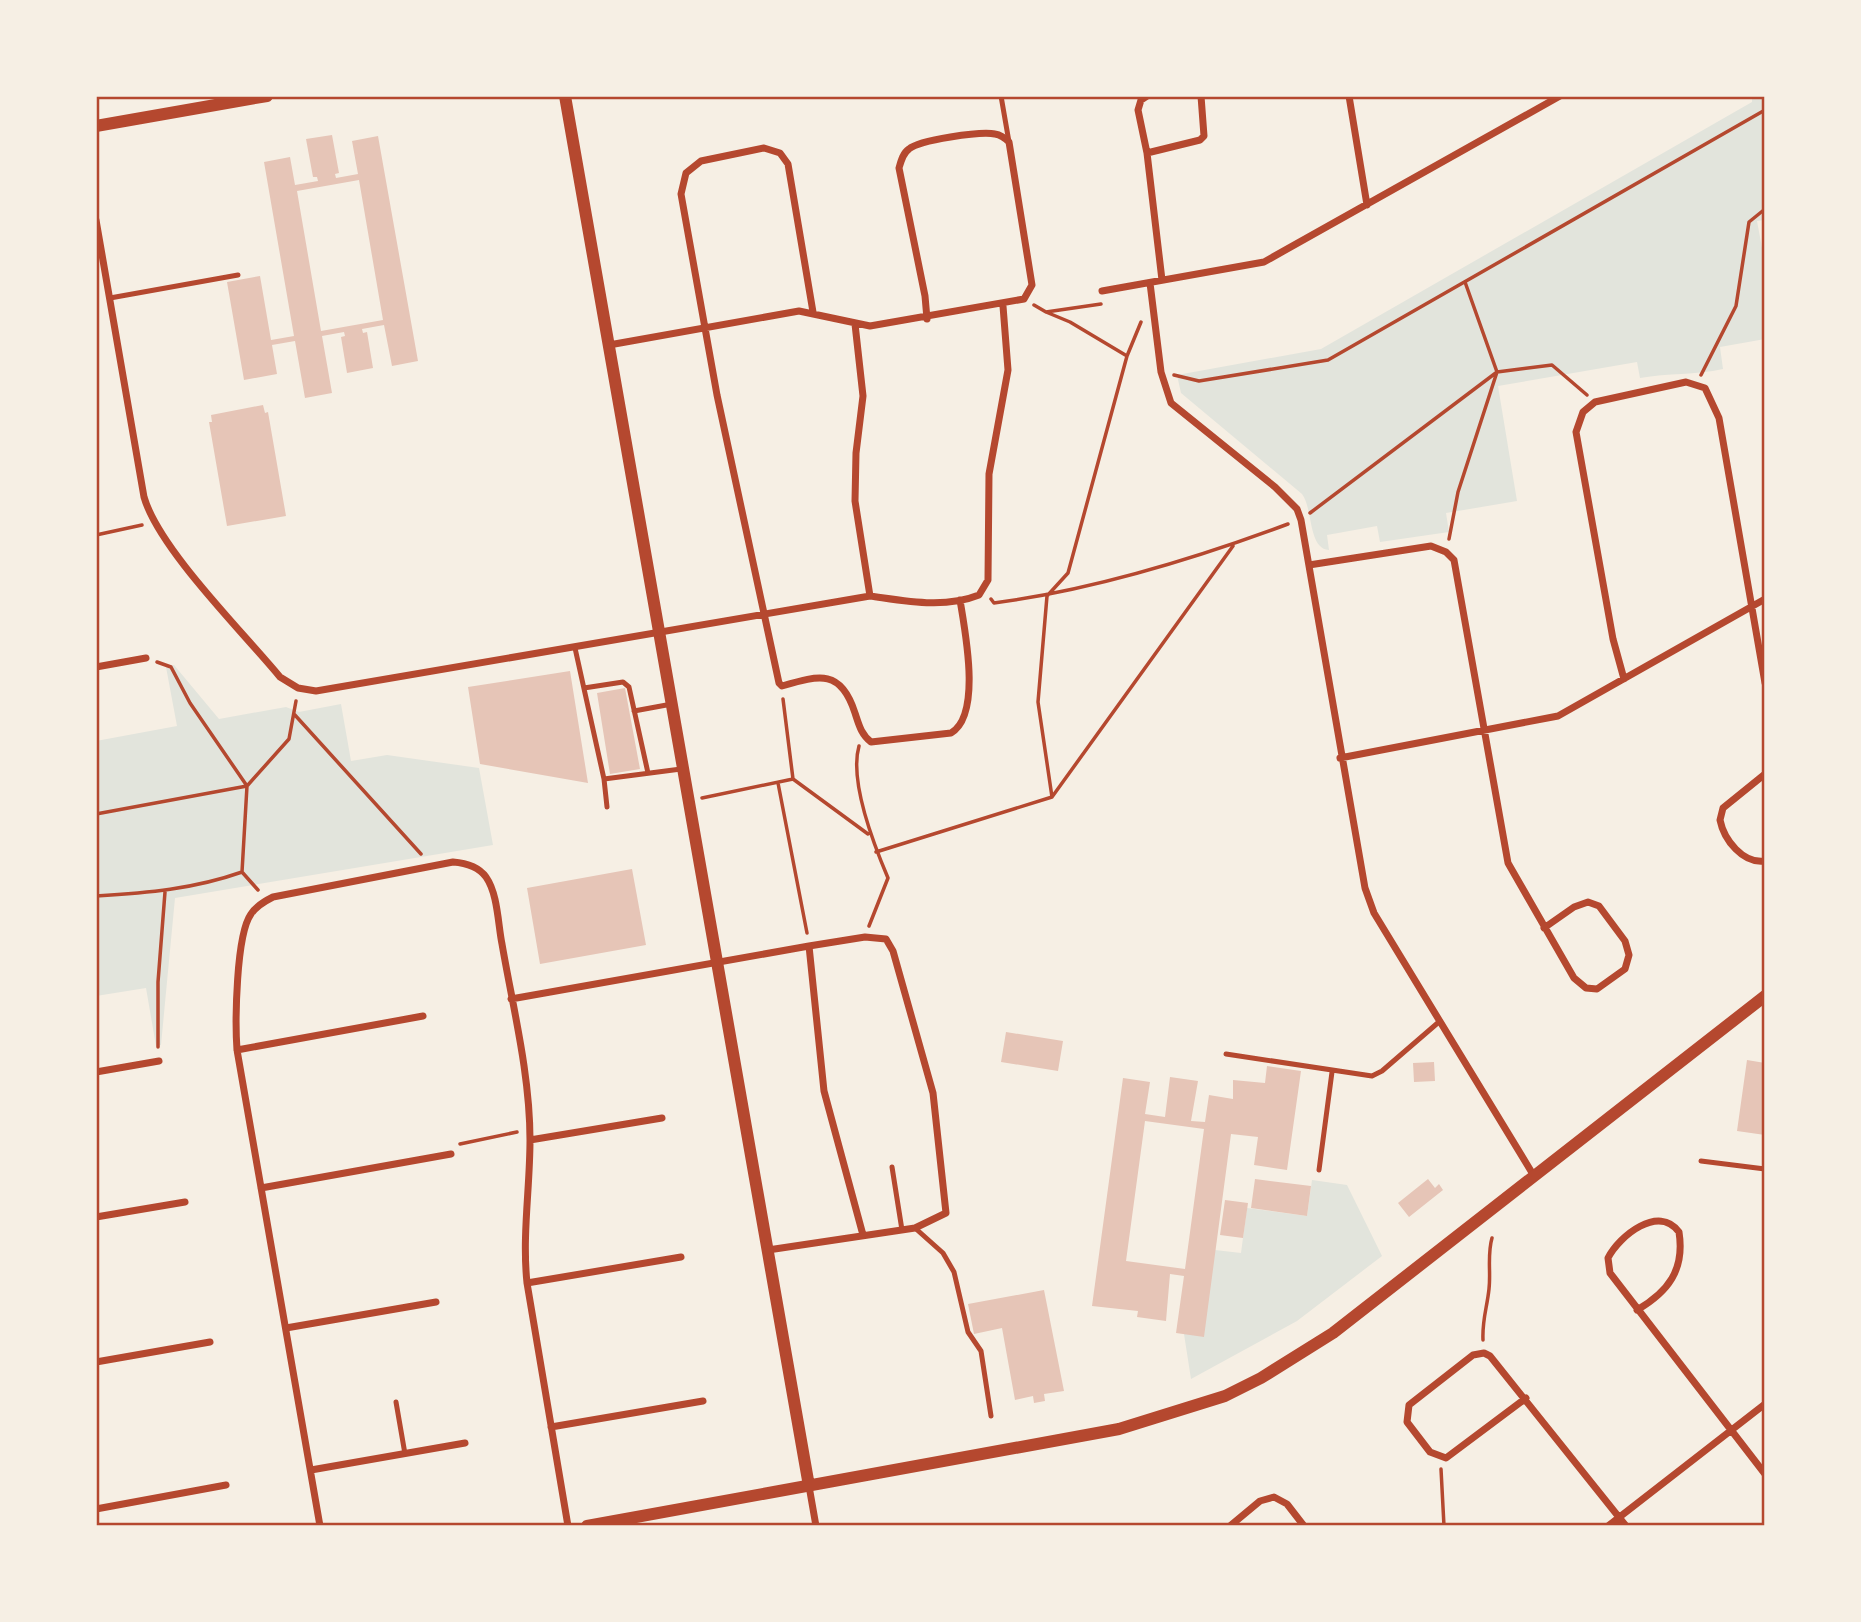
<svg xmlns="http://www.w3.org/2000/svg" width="1861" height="1622" font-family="Karla,sans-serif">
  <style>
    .green { fill: #e2e4dc }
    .building { fill: #e6c5b7; fill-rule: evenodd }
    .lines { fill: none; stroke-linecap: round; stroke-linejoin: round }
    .path { stroke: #b5482f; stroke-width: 3.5 }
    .service { stroke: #b5482f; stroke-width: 5 }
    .minor { stroke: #b5482f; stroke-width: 7 }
    .tertiary { stroke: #b5482f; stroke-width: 12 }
    .neatline { fill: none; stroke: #b5482f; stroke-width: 2.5 }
  </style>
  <rect width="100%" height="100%" fill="#f6efe4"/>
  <path class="green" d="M1752 96H1765V220L1757 221 1765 264V339L1720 347 1723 369C1696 375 1668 373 1640 378L1637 362 1498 386 1517 501 1446 513 1449 532 1380 542 1377 526 1327 535 1329 550C1308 549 1313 508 1302 494L1181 393 1177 375 1321 349 1752 102Z
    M174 665 219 719 286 707 299 712 341 704 351 761 387 755 479 768 493 845 175 898 161 1045 156 1046 146 988 96 996V741L177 726 166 667Z
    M1312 1180 1347 1185 1382 1256 1297 1321 1191 1379 1184 1334 1215 1250 1241 1253 1247 1208 1307 1216Z"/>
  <path class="building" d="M332 135 339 173 335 174 336 178 358 174 352 141 378 136 418 361 392 366 384 325 362 329 363 333 367 332 373 368 347 373 341 337 345 336 344 332 322 336 332 393 305 398 295 341 272 345 277 374 244 380 227 282 260 276 271 340 294 336 264 162 290 157 295 185 318 181 317 177H313L306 139ZM359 180 383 320 321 331 297 191Z
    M263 405 265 413 268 412 286 516 227 526 209 422H212L211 415Z
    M570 671 588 783 480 764 468 687Z
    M625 688 640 769 610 774 597 693Z
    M632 869 646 945 540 964 527 888Z
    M1006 1032 1063 1041 1058 1071 1001 1062Z
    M1747 1060 1765 1063V1135L1737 1131Z
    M1434 1062 1435 1081 1414 1082 1413 1063Z
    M1267 1066 1301 1071 1287 1170 1254 1165 1258 1137 1231 1134 1204 1337 1176 1333 1184 1276 1170 1274 1166 1321 1137 1317 1138 1311 1092 1306 1123 1078 1150 1082 1145 1114 1165 1117 1170 1077 1198 1081 1191 1121 1205 1122 1209 1095 1233 1099V1080L1265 1083ZM1145 1121 1204 1129 1185 1269 1126 1261Z
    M1255 1179 1311 1186 1307 1216 1251 1208Z
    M1428 1179 1435 1188 1439 1184 1443 1190 1409 1217 1398 1203Z
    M1225 1200 1248 1203 1243 1238 1220 1235Z
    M1044 1290 1064 1391 1044 1394 1045 1401 1034 1403 1033 1396 1015 1400 1002 1328 974 1334 968 1304Z"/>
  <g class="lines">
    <path class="path" d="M1034 305 1046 312 1101 304
      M1046 312 1070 322 1127 356 1068 573 1047 596 1038 702 1052 797
      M1127 356 1141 322
      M1174 375 1199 381 1328 360 1765 110
      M1701 375 1736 306 1749 222 1765 209
      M1310 513 1497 372 1465 282
      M96 535 142 525
      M1449 539 1458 492 1497 372 1552 365 1587 395
      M991 599 994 603C1093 590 1194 559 1288 524
      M294 714 421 854
      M859 746C849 781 874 845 888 878L869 926
      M793 779 868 834
      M778 783 807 933
      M702 798 793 779 783 699
      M96 814 247 786 190 703 171 667 157 662
      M876 852 1052 797 1233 546
      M242 872 247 786 289 739 296 701
      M96 896C147 893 194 889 242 872L258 890
      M158 1047V982L165 892
      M460 1144 517 1132
      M1483 1340C1482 1320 1487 1308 1489 1289 1491 1272 1487 1255 1492 1238
      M1441 1469 1444 1526"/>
    <path class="service" d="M1001 96 1009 142
      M110 298 238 275
      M575 648 604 779 607 807
      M584 688 623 682 629 687 648 773
      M634 711 672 704
      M604 779 681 769
      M1226 1054 1372 1076 1382 1071 1440 1021
      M1701 1161 1765 1169
      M892 1167 902 1230
      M1319 1170 1332 1072
      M915 1228 943 1253 954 1272 968 1332 981 1351 991 1416
      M396 1402 405 1454"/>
    <path class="minor" d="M1147 96 1141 100 1138 110 1147 153 1162 280
      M1349 96 1367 205
      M1147 153 1200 140 1204 136 1201 96
      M96 220 144 497C159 549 243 632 280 677L298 688 316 691 870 596C906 601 944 609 979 595L988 580 989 474 1008 370 1003 306
      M1150 283 1161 372 1171 403 1275 487 1297 509 1301 520 1365 888 1374 913 1534 1176
      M1102 291 1264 262 1560 96
      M813 312 788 164 780 153 764 148 701 161 686 173 681 194 717 395 779 683 782 686C820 675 841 669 855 713 859 725 861 734 871 742L951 733C982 715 965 631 960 600
      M855 324 863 396 856 453 855 501 870 596
      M609 345 799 311 870 326 1024 299 1032 285 1009 142C1005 138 1001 135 995 134 981 131 919 140 909 149 903 153 901 161 899 168L925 296 927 319
      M1309 565 1431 546 1446 552 1454 560 1508 863 1574 978 1586 988 1597 989 1625 969 1629 955 1625 941 1599 906 1588 902 1574 907 1544 928
      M96 667 146 658
      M1624 679 1613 639 1576 432 1583 412 1595 402 1686 382 1705 388 1719 418 1765 683
      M1340 758 1558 716 1765 599
      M1765 774 1723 808 1720 820C1724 840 1743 864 1765 861
      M809 946 824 1091 863 1235
      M511 999 809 946 865 937 886 939 893 951 933 1093 946 1213 915 1228 768 1250
      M237 1050 423 1016
      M96 1072 159 1061
      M530 1140 662 1118
      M261 1188 451 1154
      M96 1217 185 1202
      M527 1283 681 1257
      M1637 1310C1668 1292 1685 1270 1679 1232 1659 1204 1619 1236 1608 1258L1610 1273 1765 1474
      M286 1328 436 1302
      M96 1362 210 1342
      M1526 1398 1446 1458 1430 1452 1407 1422 1409 1405 1473 1355 1484 1353 1490 1356 1626 1526
      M551 1427 703 1401
      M311 1470 465 1443
      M809 1486 816 1526
      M96 1509 226 1485
      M320 1526 237 1050C235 1022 236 935 251 914 256 906 265 901 273 897L453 862C466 863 478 866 486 877 498 894 498 925 502 944 513 1008 530 1074 530 1140 530 1188 522 1235 527 1283L568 1526
      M1230 1526 1260 1501 1274 1497 1287 1504 1304 1526
      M1608 1526 1765 1404"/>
    <path class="tertiary" d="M565 96 809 1486
      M96 126 267 96
      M587 1526 1119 1429 1225 1396 1261 1378 1333 1333 1765 996"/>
  </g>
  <rect width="1861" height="1622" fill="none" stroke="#f6efe4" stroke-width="196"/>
  <rect x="98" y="98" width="1665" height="1426" class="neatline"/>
</svg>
